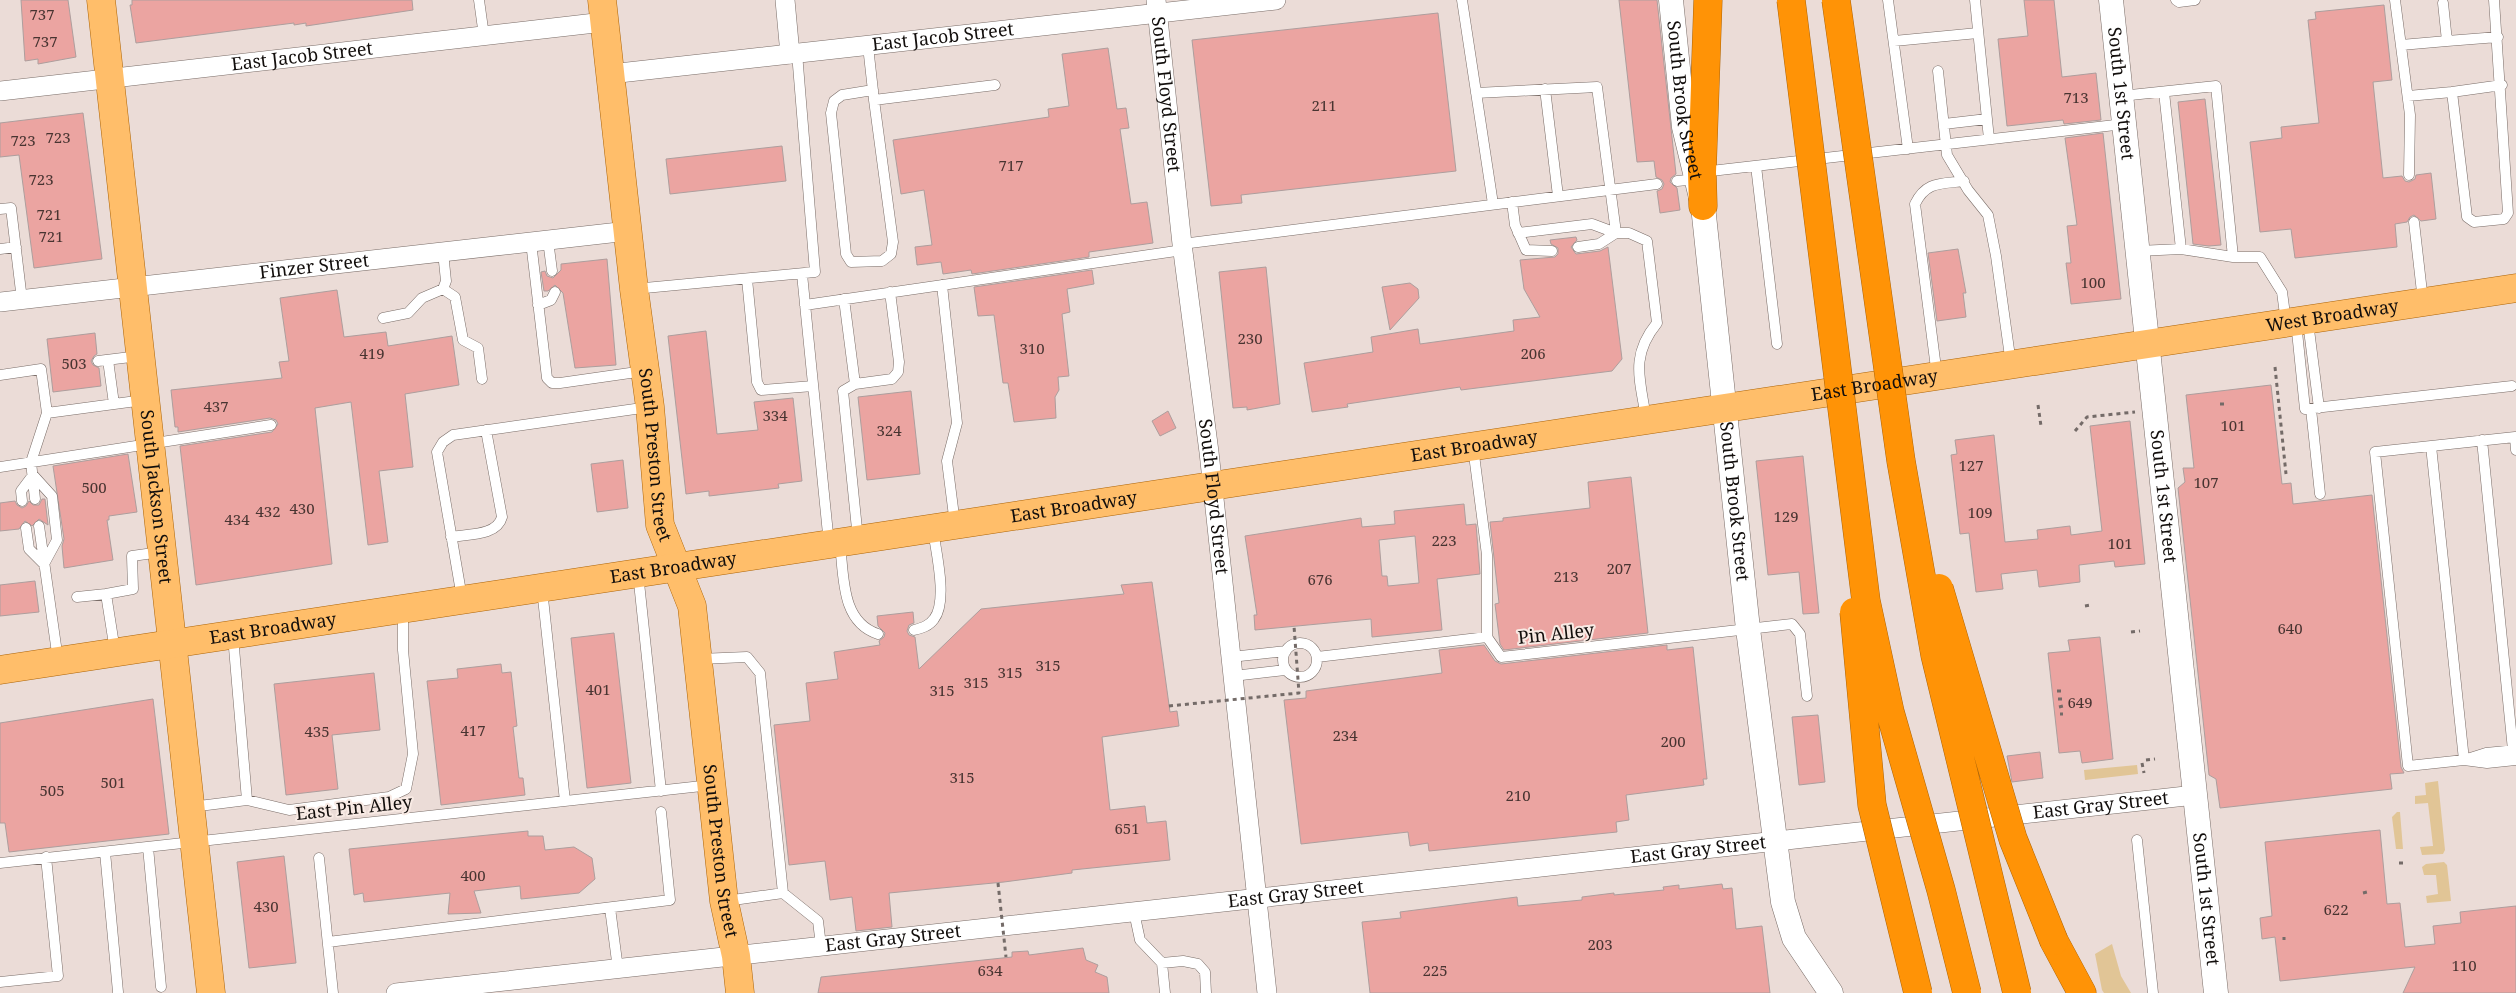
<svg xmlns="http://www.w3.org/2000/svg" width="2516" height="993" font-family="'Noto Serif',serif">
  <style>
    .green { fill: #e1c596 }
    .building { fill: #eba4a1; stroke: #ad9e9d; fill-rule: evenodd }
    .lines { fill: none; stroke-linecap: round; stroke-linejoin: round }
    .service-casing { stroke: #796c67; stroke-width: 11 }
    .minor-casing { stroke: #796c67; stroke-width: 20 }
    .tertiary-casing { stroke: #796c67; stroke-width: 25 }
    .primary-casing { stroke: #ac6408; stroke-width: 29 }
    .motorway-casing { stroke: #ac6408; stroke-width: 29 }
    .path { stroke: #746b68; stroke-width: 3; stroke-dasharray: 4 4; stroke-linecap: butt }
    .service { stroke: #fff; stroke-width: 10 }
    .minor { stroke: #fff; stroke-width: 19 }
    .tertiary { stroke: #fff; stroke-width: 24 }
    .primary { stroke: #ffbe6a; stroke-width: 28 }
    .motorway { stroke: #ff9306; stroke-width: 28 }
    .motorway-bridge-casing { stroke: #ac6408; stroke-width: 29; stroke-linecap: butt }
    .path-bridge { stroke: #746b68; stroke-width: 3; stroke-dasharray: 4 4; stroke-linecap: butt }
    .motorway-bridge { stroke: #ff9306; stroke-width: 28 }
    .labels { text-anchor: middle; stroke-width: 4; stroke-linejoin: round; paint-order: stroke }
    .number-label { font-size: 15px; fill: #483431 }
    .street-label { font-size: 18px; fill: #120e0c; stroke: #f8eae4 }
  </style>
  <rect width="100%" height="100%" fill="#ebdcd7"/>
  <path class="green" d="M2137 765 2138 774 2085 780 2084 770Z
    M2438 781 2445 850 2443 854 2422 855 2420 847 2433 846 2428 803 2415 804V796L2426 795 2425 783Z
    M2397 812H2400L2403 849H2396L2392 817Z
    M2444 862 2447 865 2451 901 2427 903 2426 896 2438 894 2436 875H2424L2422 867 2426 864Z
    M2112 944 2121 976 2131 993H2104L2102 990 2095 954Z"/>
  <path class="building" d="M21 0H68L76 57 38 64V59L25 61Z
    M132 0H412L413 10 306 26V23L294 25V23L136 43 130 5H132Z
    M1619 0H1657L1676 174 1671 178 1670 182 1677 188 1680 210 1660 213 1657 191 1662 189 1664 184 1662 180 1656 177 1654 161 1637 162Z
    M2024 0H2054L2062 77 2096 73 2101 120 2064 124 2063 120 2007 126 1998 39 2028 36Z
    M2384 5 2392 80 2373 82 2383 178 2402 176 2405 181 2409 182 2415 179 2416 175 2431 173 2436 219 2421 221 2414 215 2410 217 2407 222 2395 224 2397 247 2295 258 2291 229 2260 232 2250 142 2282 138 2281 127 2319 123 2308 20 2316 19 2315 12Z
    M1438 13 1456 171 1241 195 1242 203 1211 206 1192 40Z
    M1108 48 1117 109 1126 108 1129 128 1120 129 1131 204 1147 202 1153 243 1089 252V257L972 274 971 270 943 274 941 262 917 265 915 247 932 245 924 190 901 194 893 140 1049 117 1048 109 1069 106 1062 54Z
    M2205 99 2221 245 2209 246 2193 244 2178 102Z
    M83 113 102 259 34 268 19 155 0 157V123Z
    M2103 133 2121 299 2071 304 2066 263H2071L2067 226 2077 225 2065 138Z
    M782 146 786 181 670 194 666 159Z
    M1576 237 1577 240 1571 247 1576 254 1600 251 1608 247 1622 359 1612 371 1461 390 1460 387 1347 404 1348 407 1312 412 1304 363 1373 352 1371 337 1418 329 1420 344 1514 331 1513 320 1540 317 1524 289 1520 260 1555 257 1558 254V248L1551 244 1550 240Z
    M1958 249 1966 293H1963L1966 317 1937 321 1928 253Z
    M607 259 616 365 575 368 563 293 555 285 548 291H544L541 272 545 271 547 276 553 278 561 270V264Z
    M1266 267 1280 404 1247 410V407L1233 408 1219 272Z
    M1092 270 1094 284 1067 289 1070 312 1062 314 1069 376 1058 377 1059 390 1055 397 1056 418 1014 422 1008 383H1003L994 315 978 316 974 287Z
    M1410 283 1418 289 1419 298 1390 330 1382 287Z
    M337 290 344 337 386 332 388 346 452 336 459 385 405 394 413 467 379 471 388 542 368 545 351 402 315 408 332 564 196 585 180 446 272 432 278 424 276 420 270 418 178 432V427H175L171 390 282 378 279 362 289 361 280 298Z
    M706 331 717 434 758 430 754 402 793 398 802 481 778 484 779 488 709 496V491L686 494 668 336Z
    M95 333 97 354 94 356 91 361 93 365 99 368 101 386 53 392 47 339Z
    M2271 385 2282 484 2291 483 2293 504 2372 495 2401 767 2404 773 2390 774 2392 789 2220 808 2216 779 2209 775 2178 488 2185 482 2183 468H2194L2186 395Z
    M911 391 920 474 867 480 858 397Z
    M1168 411 1176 428 1160 436 1152 421Z
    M2130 421 2145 564 2115 567 2114 561 2079 565 2080 582 2039 587 2037 570 2001 574 2003 589 1976 592 1969 533 1960 534 1951 455 1957 454 1955 440 1994 435 2005 542 2038 539 2037 530 2070 526 2071 535 2102 531 2090 426Z
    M128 454 137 512 109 516V520H107L113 560 64 568 62 546 64 539 53 466Z
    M1803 456 1819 613 1803 614 1799 572 1768 575 1756 461Z
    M623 460 628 508 597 512 591 464Z
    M1631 477 1648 633 1504 650 1500 644 1495 604 1499 603 1490 522 1503 521V518L1590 508 1588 482Z
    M42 499H45L48 525 39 519 32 526 25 521 19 529 0 531V503L15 501 17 505 22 508 26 506 29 501 33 505H39Z
    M1464 504 1466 525 1476 524 1480 574 1437 579 1442 630 1372 637 1371 619 1255 630 1254 615H1257L1245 536 1361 518 1362 527 1395 524 1394 511ZM1415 536 1419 583 1388 586 1387 576H1382L1379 540Z
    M35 581 39 612 0 616V585Z
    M1152 582 1170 712 1177 711 1179 726 1102 737 1110 810 1145 806 1147 823 1166 821 1170 860 1072 870V873L1004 882 889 893 892 927 856 931 852 897 830 900 825 861 789 865 774 725 810 721 806 683 838 679 834 652 880 645 879 641 884 637 885 633 878 626 877 616 913 612 914 623 909 625 907 631 909 635 915 637 919 669 981 609 1124 594 1121 585Z
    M614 633 631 783 587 788 571 638Z
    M2100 637 2113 759 2082 763 2080 751 2059 753 2048 653 2070 651 2068 640Z
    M1484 645 1495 661 1501 664 1667 645V650L1693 647 1707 779H1703L1704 785 1626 795 1629 820 1616 822 1617 832 1429 851 1428 843 1410 846 1408 832 1301 844 1284 700 1306 698V691L1442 673 1439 650Z
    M501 664 502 673 511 672 517 726 513 727 519 778H523L525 795 441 805 427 681 458 678 457 669Z
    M374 673 380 730 332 735 338 789 286 795 274 684Z
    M153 699 169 834 9 852 5 823H0V723Z
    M1818 715 1825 782 1799 785 1792 717Z
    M2040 752 2043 778 2012 782 2007 756Z
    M2380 830 2387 904 2400 903 2405 947 2435 944 2433 926 2461 923 2460 912 2516 906V993H2403L2415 967 2280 981 2275 937 2262 939 2260 918 2272 916 2265 842Z
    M528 831V836H543L545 850 574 847 592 858 595 879 579 893 521 899 520 886 474 891 481 913 448 914 450 893 364 902 363 893 354 895 349 849Z
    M284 856 296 963 249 968 237 862Z
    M1722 884 1723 889 1732 888 1736 929 1762 926 1770 993H1370L1362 922 1401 918 1400 912 1501 899 1517 897 1518 906 1582 900V897L1614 893V895L1664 890 1663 887 1679 885V889Z
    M1083 948 1086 960 1098 965 1095 972 1107 977 1109 993H818L821 977 1012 957V952L1028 951 1029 955Z"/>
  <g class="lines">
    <g class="service-casing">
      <path id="service" d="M479 0 484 36
        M1462 0 1493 204
        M1888 0 1908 149
        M1975 0 1989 139
        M2176 0 2179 2 2195 0
        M2395 0 2410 115 2409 175
        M2494 0 2508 213 2504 219 2474 222 2467 217 2452 92 2502 85
        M2443 3 2447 41 2498 37
        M1894 41 1978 33
        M2401 45 2447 41
        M868 46 874 100 995 85
        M1938 71 1947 155 1968 190 1988 215 1996 256 2011 364
        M1545 89 1558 196
        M873 90 842 95 834 101 831 113 846 254 851 262 882 261 891 254 893 242 874 100
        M2164 92 2181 249
        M1476 93 1597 87 1616 233H1629L1647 241 1657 323C1630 356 1640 379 1646 418
        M2121 96 2216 86 2233 257H2260L2282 292 2286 322
        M2408 96 2452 92
        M1944 124 1987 119
        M1756 166 1777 344
        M1702 172 2124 124
        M1677 181 1698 179
        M1512 202 1515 225 1526 250 1552 251
        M0 209 11 208 22 300
        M2414 222 2423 301
        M1518 233 1592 224 1616 233
        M548 240 552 271
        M531 242 547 378 552 383H560L644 371
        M1182 244 1657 184
        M1578 247 1599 244 1616 233
        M0 249 16 247
        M2138 251 2181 249 2233 257
        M802 274 829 544
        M747 279 757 382 761 390 813 386
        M942 285 957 423 947 461 955 524
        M443 289 455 297 463 340 478 348 482 379
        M634 289 815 272 797 53
        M844 299 855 384 892 379 898 372 899 362 890 292
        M538 305 551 300 555 292
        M805 305 1183 250
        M383 318 408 313 422 298 443 289 446 281 443 252
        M2296 322 2305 409 2512 386
        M2308 322 2319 408
        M108 360 114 404
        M98 361 139 356
        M0 375 41 369 47 413
        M1937 376 1915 204C1926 181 1941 184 1964 181
        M855 384 843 391 858 539
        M2311 409 2320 494
        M2482 440 2513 750
        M2431 446 2464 760 2408 766 2375 452C2421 447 2468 442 2515 437L2516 450
        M1473 447 1487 555V637
        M0 467 271 425
        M35 499 31 462 47 413 144 400
        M22 501 21 491 33 475 52 496 57 540 44 564 29 549 26 528
        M39 526 58 660
        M451 537C468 534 497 536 502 517L486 430
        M840 544C844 577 841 622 878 634
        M638 573 661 791
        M542 589 565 801
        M77 597 106 594
        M462 598 437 452 443 442 453 435 649 407
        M914 630C922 628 929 626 934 619 948 601 936 552 933 530
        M1283 660a17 17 0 1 1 34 0a17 17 0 1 1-34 0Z
        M115 651 106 594 133 589 132 556 161 552
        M1231 657 1286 651
        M1317 657 1487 637 1501 657 1792 624 1800 634 1807 696
        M699 659 747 657 760 673 783 893 726 901
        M1233 676 1285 670
        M2516 750 2486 753 2464 760 2487 763 2516 760
        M247 800 289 810 389 797 406 789 413 754 403 650V610
        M191 807 247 800 233 636
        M2137 840 2153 993
        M148 847 161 987
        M105 852 118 992
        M319 858 333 993
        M0 863 711 785
        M783 893 818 921 821 946
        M610 908 618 969
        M1134 912 1140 940 1162 963 1165 993
        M328 942 670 900 661 812
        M1162 963 1183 961 1198 964 1205 972 1206 993
        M0 982 58 976 46 857"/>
    </g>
    <g class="minor-casing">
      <g id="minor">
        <path d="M785 0 790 54"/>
        <path id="s1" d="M1156 0 1182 244 1209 452 1267 993"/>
        <path id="s2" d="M610 74 1276 0"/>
        <path id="s3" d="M0 91 604 22"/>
        <path id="s4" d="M0 302 628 231"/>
        <path id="s5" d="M396 993 2195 795"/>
      </g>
    </g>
    <g class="tertiary-casing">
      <g id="tertiary">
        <path id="s6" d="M1671 0 1684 127 1703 206 1748 629 1783 902 1794 938 1831 993"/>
        <path id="s7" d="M2111 0 2216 993"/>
      </g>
    </g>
    <g class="primary-casing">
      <g id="primary">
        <path id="s8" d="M101 0 211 993"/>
        <path id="s9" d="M602 0 634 289 650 407 660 525 692 606 724 901 736 956 740 993"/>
        <path id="s10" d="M0 670 2516 288"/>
      </g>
    </g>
    <g class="motorway-casing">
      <path id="motorway" d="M1703 206 1702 172 1708 0
        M2054 941 2082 993"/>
    </g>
    <path class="path" d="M2275 367 2286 474
      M2220 404H2224
      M2038 405 2041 426
      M2075 431 2087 417 2135 412
      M2085 606 2091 605
      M2131 632 2140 631
      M2057 691H2061
      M2058 699H2062
      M2059 707 2063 706
      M2060 714H2063
      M2146 760 2155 759
      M2142 763 2144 773
      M2399 863H2405
      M2363 893 2367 892
      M2284 937V940"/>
    <use href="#service" class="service"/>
    <use href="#minor" class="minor"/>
    <use href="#tertiary" class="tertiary"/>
    <use href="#primary" class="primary"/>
    <use href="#motorway" class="motorway"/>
    <g class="motorway-bridge-casing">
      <path id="motorway-bridge" d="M1791 0 1866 601 1890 712 1941 890 1967 993
        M1836 0 1901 461 1935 655 2017 993
        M1939 588 2013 839 2054 941
        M1854 612 1872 805 1918 993"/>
    </g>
    <path class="path-bridge" d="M1169 706 1299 693 1294 626
      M998 883 1006 957"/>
    <use href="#motorway-bridge" class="motorway-bridge"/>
  </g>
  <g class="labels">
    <g class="number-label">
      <text x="42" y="20">737</text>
      <text x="45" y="47">737</text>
      <text x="2076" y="103">713</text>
      <text x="1324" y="111">211</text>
      <text x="58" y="143">723</text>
      <text x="23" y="146">723</text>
      <text x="1011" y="171">717</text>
      <text x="41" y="185">723</text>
      <text x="49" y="220">721</text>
      <text x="51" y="242">721</text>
      <text x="2093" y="288">100</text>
      <text x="1250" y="344">230</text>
      <text x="1032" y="354">310</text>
      <text x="372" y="359">419</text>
      <text x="1533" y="359">206</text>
      <text x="74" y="369">503</text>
      <text x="216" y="412">437</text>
      <text x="775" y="421">334</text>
      <text x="2233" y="431">101</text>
      <text x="889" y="436">324</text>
      <text x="1971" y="471">127</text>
      <text x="2206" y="488">107</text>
      <text x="94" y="493">500</text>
      <text x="302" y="514">430</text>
      <text x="268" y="517">432</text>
      <text x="1980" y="518">109</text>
      <text x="1786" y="522">129</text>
      <text x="237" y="525">434</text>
      <text x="1444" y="546">223</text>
      <text x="2120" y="549">101</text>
      <text x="1619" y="574">207</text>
      <text x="1566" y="582">213</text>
      <text x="1320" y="585">676</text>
      <text x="2290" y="634">640</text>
      <text x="1048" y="671">315</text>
      <text x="1010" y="678">315</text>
      <text x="976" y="688">315</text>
      <text x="598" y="695">401</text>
      <text x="942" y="696">315</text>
      <text x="2080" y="708">649</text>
      <text x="473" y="736">417</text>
      <text x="317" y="737">435</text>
      <text x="1345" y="741">234</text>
      <text x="1673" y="747">200</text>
      <text x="962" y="783">315</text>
      <text x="113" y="788">501</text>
      <text x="52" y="796">505</text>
      <text x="1518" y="801">210</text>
      <text x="1127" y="834">651</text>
      <text x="473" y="881">400</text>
      <text x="266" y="912">430</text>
      <text x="2336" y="915">622</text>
      <text x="1600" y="950">203</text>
      <text x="2464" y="971">110</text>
      <text x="990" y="976">634</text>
      <text x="1435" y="976">225</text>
    </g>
    <g class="street-label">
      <text dy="6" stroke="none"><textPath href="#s2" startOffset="335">East Jacob Street</textPath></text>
      <text dy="6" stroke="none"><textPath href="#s3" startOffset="304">East Jacob Street</textPath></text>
      <text dy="6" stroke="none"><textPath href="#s1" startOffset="95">South Floyd Street</textPath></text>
      <text dy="6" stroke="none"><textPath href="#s7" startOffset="94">South 1st Street</textPath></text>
      <text dy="6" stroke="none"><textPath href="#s6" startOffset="101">South Brook Street</textPath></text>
      <text dy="6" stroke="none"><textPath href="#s4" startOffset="316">Finzer Street</textPath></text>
      <text dy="6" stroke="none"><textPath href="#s10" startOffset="2359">West Broadway</textPath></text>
      <text dy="6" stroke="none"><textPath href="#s10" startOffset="1896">East Broadway</textPath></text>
      <text dy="6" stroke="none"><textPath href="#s10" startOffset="1491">East Broadway</textPath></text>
      <text dy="6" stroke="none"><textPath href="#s9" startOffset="458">South Preston Street</textPath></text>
      <text dy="6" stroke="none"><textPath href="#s1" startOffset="500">South Floyd Street</textPath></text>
      <text dy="6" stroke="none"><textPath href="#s8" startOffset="500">South Jackson Street</textPath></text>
      <text dy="6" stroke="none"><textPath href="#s7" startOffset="499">South 1st Street</textPath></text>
      <text dy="6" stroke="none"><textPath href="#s6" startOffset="506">South Brook Street</textPath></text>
      <text dy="6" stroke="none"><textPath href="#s10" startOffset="1086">East Broadway</textPath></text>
      <text dy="6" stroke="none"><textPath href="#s10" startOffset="681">East Broadway</textPath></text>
      <text dy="6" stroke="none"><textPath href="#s10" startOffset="276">East Broadway</textPath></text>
      <text transform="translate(1556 634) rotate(-6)" y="6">Pin Alley</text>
      <text dy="6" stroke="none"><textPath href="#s5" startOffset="1715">East Gray Street</textPath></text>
      <text transform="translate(354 808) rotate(-6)" y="6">East Pin Alley</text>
      <text dy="6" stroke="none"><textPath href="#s5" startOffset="1310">East Gray Street</textPath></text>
      <text dy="6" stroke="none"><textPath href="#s9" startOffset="862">South Preston Street</textPath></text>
      <text dy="6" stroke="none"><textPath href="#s5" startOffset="905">East Gray Street</textPath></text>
      <text dy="6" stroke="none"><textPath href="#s7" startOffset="904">South 1st Street</textPath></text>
      <text dy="6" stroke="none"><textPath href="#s5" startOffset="500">East Gray Street</textPath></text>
    </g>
  </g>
</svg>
